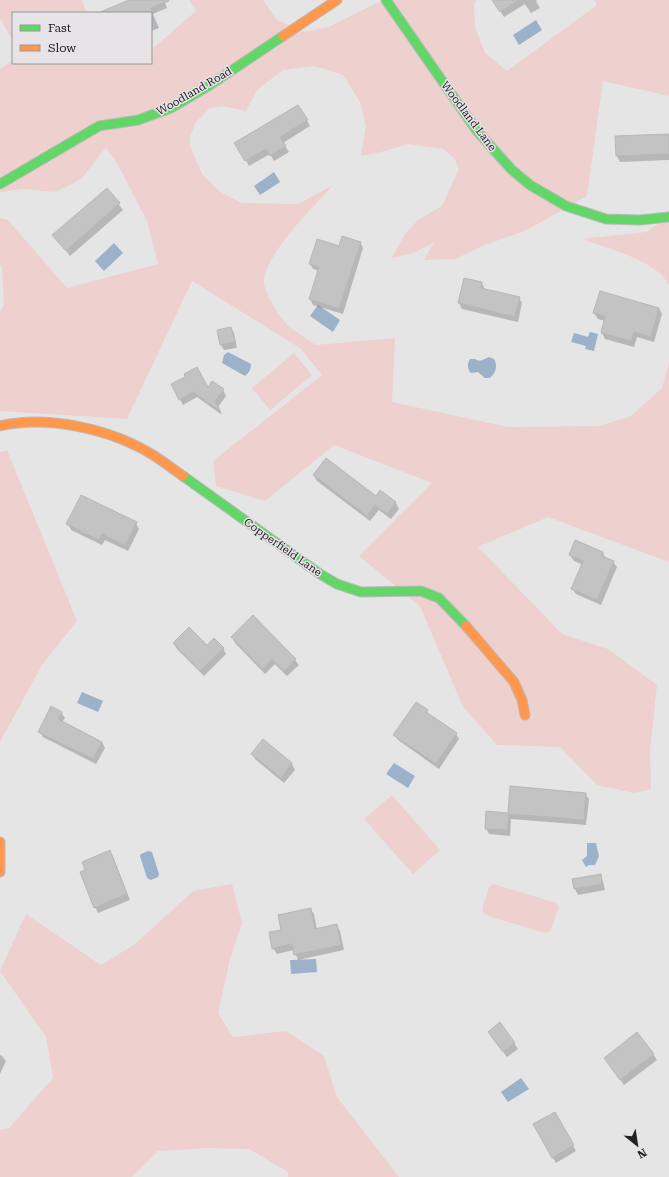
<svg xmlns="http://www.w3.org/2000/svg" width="669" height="1177" font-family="'Roboto Serif',serif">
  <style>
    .green { fill: #eed0cf }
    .water { fill: #9cb1ca }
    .shadow { fill: #0003 }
    .building { fill: #c3c3c4; stroke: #b7b6b8 }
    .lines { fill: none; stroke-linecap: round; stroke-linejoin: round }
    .fast-casing { stroke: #bcbbbc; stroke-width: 11 }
    .slow-casing { stroke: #bcbbbc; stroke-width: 11 }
    .fast { stroke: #63d668; stroke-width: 9 }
    .slow { stroke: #ff974d; stroke-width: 9 }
    .labels { text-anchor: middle; stroke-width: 3; stroke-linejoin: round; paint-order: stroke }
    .street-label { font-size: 11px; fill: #242324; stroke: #e6e4e7 }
  </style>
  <rect width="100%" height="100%" fill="#e6e5e6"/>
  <path class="green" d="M0 0H82L86 13H13V41L0 18Z
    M189 0H263L277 20 304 32 329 27 383 0H476L474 3 475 27 485 53 507 71 597 5 594 0H669V96L603 81 587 196 527 230 482 246 455 259 424 260 434 242 414 253 392 258 405 234 418 220 442 206 459 169 454 158 443 149 409 144 381 152 361 156 366 126 360 102 343 75 315 66 283 70 257 90 246 111 222 106 210 108 196 122 190 137V146L202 174 219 191 242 203 298 204 333 185C313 208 267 251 264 281 263 292 282 321 291 328 299 334 307 339 316 345L395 338 392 402 508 427 599 426 631 416 662 388 669 363V562L548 517 478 547 562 634 608 649 657 685 650 751 651 789 634 793 597 785 560 747 497 745 463 707 420 606 359 556 432 483 334 445 265 501 216 486 213 461 322 375 300 348 192 281 127 419 0 411V313L4 304 2 268 0 264V218L8 220 67 288 158 264 147 221 117 163 106 147 83 177 72 184 55 192 24 189 0 192V69L13 60V63H151V50L196 11Z
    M669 217V285C657 261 607 248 582 239L646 232Z
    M294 353 312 375 270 410 252 388Z
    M7 450 77 621 42 665 0 742V452Z
    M392 795 440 850 413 874 364 819Z
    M232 884 242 923 230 959 218 1013 233 1037 286 1031 324 1056 337 1097 399 1177H288V1172L249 1149 208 1148 158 1151 132 1177H0V1130L9 1128 53 1078 46 1037 0 971 26 914 101 965 135 944 193 891Z
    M494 884 556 903 559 907 550 931 545 933 485 915 482 910 489 887Z"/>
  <path class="water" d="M536 20 542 30 519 45 513 35Z
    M274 172 280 182 260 195 254 186Z
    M114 243 123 253 104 271 95 261Z
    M318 305 340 320 333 332 310 316Z
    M590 332 598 334 594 351 585 349 586 346 571 342 574 333 588 337Z
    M228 352 251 364C251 369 249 373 245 376L222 363 224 355Z
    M489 357 494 359C498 366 496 373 490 378H485L478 372 471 373C467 369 467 364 470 359H475C481 363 483 359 489 357Z
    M82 692 103 701 98 712 77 703Z
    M394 763 415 776 408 788 386 774Z
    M587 843H596L599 856 595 865H589L586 867 582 860 587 856Z
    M148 851 152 852 159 874 158 877 151 880 147 878 140 856 141 854Z
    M316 959 317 972 291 974 290 960Z
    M521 1078 529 1089 508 1102 501 1092Z"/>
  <path class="shadow" d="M132 0H164L167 8 153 14 159 28 151 31V13H115Z
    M493 0H537L536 1 540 8 531 13 525 4 504 17Z
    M298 106 310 126 283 143 289 152 274 161 270 154 249 166 236 143Z
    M669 135V160L620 162 617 156 616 137Z
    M107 189 123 210 70 256 54 235Z
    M360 242 363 248 343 314 313 305 310 299 319 271 313 269 310 264 339 247Z
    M482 283 485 290 519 298 522 303 518 322 462 309 459 303Z
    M659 308 662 314 654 342 637 337 634 347 605 339 602 333 605 321 598 319 594 313Z
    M231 328 234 333 237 348 224 350 221 345Z
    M172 384 223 390 226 396 218 407 222 415 197 397 183 405Z
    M314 475 376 498 381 492 396 503 399 509 391 519 379 510 370 521 317 481Z
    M136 523 139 529 128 551 105 540 102 545 71 530 68 524Z
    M603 553 606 559 613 562 617 567 601 605 576 594 572 589 583 565 574 561 570 555Z
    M232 637 295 660 299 665 287 676 275 664 265 674 235 643Z
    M174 644 223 648 226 654 204 676 177 649Z
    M427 711 429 715 456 734 459 739 439 769 398 740 395 735Z
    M61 712 65 718 62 722 102 742 105 748 96 764 43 737 40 732Z
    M263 741 292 764 295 770 284 783 256 760 252 754Z
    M511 787 585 794 589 799 586 825 511 819 510 836 489 834 486 828 487 812 509 814Z
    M113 857 130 900 98 913 95 907 86 870Z
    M600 875 603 881 605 890 578 895 575 889 573 880Z
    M310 909 314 914 317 930 337 926 340 931 344 950 298 960 294 950 277 954 273 948 282 931Z
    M489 1033 514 1043 518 1049 507 1057Z
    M653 1054 657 1060 624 1085 605 1058Z
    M0 1055 2 1056 6 1061 0 1074Z
    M554 1113 576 1151 556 1163 534 1125Z"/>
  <path class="building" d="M129 0H169V1L151 8 153 13H98Z
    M492 0H519L500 12Z
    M298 105 308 120 280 137 286 146 270 156 266 149 245 161 234 143Z
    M669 134V154L616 156 615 136Z
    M107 188 120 203 66 251 52 235Z
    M342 236 361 242 339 309 309 299 319 267 309 264 317 239 339 246Z
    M464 278 482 282 481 288 520 297 515 317 458 303Z
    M600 291 659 308 651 337 634 332 631 341 601 333 605 316 593 313Z
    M231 327 235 342 220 345 217 330Z
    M197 367 208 387 212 381 224 389 215 401 221 412 193 392 179 400 171 384 185 377 184 374Z
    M326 458 376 496 380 490 396 502 387 514 375 505 367 516 313 475Z
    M81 495 137 522 125 546 102 534 99 540 66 524Z
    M575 540 603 552 602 556 614 561 597 600 571 589 583 561 569 555Z
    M253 615 296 659 284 671 272 659 262 669 231 637Z
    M189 627 207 645 214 638 224 648 200 671 173 643Z
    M416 702 428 710 426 712 457 733 436 764 393 735Z
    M51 706 62 712 58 719 102 742 93 759 38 732Z
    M263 739 292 763 281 778 251 754Z
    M510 786 586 793 584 820 509 814 507 830 485 829 486 811 508 813Z
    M110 850 127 894 94 908 80 872 85 870 82 862Z
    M601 874 602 884 574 889 572 879Z
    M311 908 315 929 337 924 341 945 294 955 292 944 272 949 269 932 281 930 278 915Z
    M500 1022 515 1043 503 1052 488 1032Z
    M637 1032 654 1054 620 1080 604 1058Z
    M555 1112 574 1145 552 1158 533 1124Z"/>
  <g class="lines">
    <g class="fast-casing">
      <path id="fast" d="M386 0 477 131 512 170 530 185 566 206 606 219 640 220 669 217
        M0 184 99 126 138 120 171 108 210 85 283 36
        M183 476 320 574 337 584 361 592 421 591 439 598 466 626"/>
    </g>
    <g class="slow-casing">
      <path id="slow" d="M283 36 337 0
        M0 426C48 415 111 429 153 455 164 462 173 469 183 476
        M466 626 514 682 522 700 525 715
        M0 842V872"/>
    </g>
    <use href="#fast" class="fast"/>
    <use href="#slow" class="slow"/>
  </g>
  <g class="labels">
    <g class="street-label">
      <text transform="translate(194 91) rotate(-30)" y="4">Woodland Road</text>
      <text transform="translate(469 116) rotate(53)" y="4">Woodland Lane</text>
      <text transform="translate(283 547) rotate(35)" y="4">Copperfield Lane</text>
    </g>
  </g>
  <rect x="12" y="12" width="140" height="52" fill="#e6e4e7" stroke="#989799"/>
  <rect x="20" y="25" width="20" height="6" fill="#63d668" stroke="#989799"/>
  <text x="48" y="32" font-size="12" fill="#242324">Fast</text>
  <rect x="20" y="45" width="20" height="6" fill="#ff974d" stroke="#989799"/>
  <text x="48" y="52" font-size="12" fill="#242324">Slow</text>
  <g transform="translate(637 1145) rotate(150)" stroke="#e6e4e7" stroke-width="3" paint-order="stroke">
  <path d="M0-3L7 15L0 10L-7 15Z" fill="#242324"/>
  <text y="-6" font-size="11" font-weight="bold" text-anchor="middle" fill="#242324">N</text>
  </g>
</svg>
